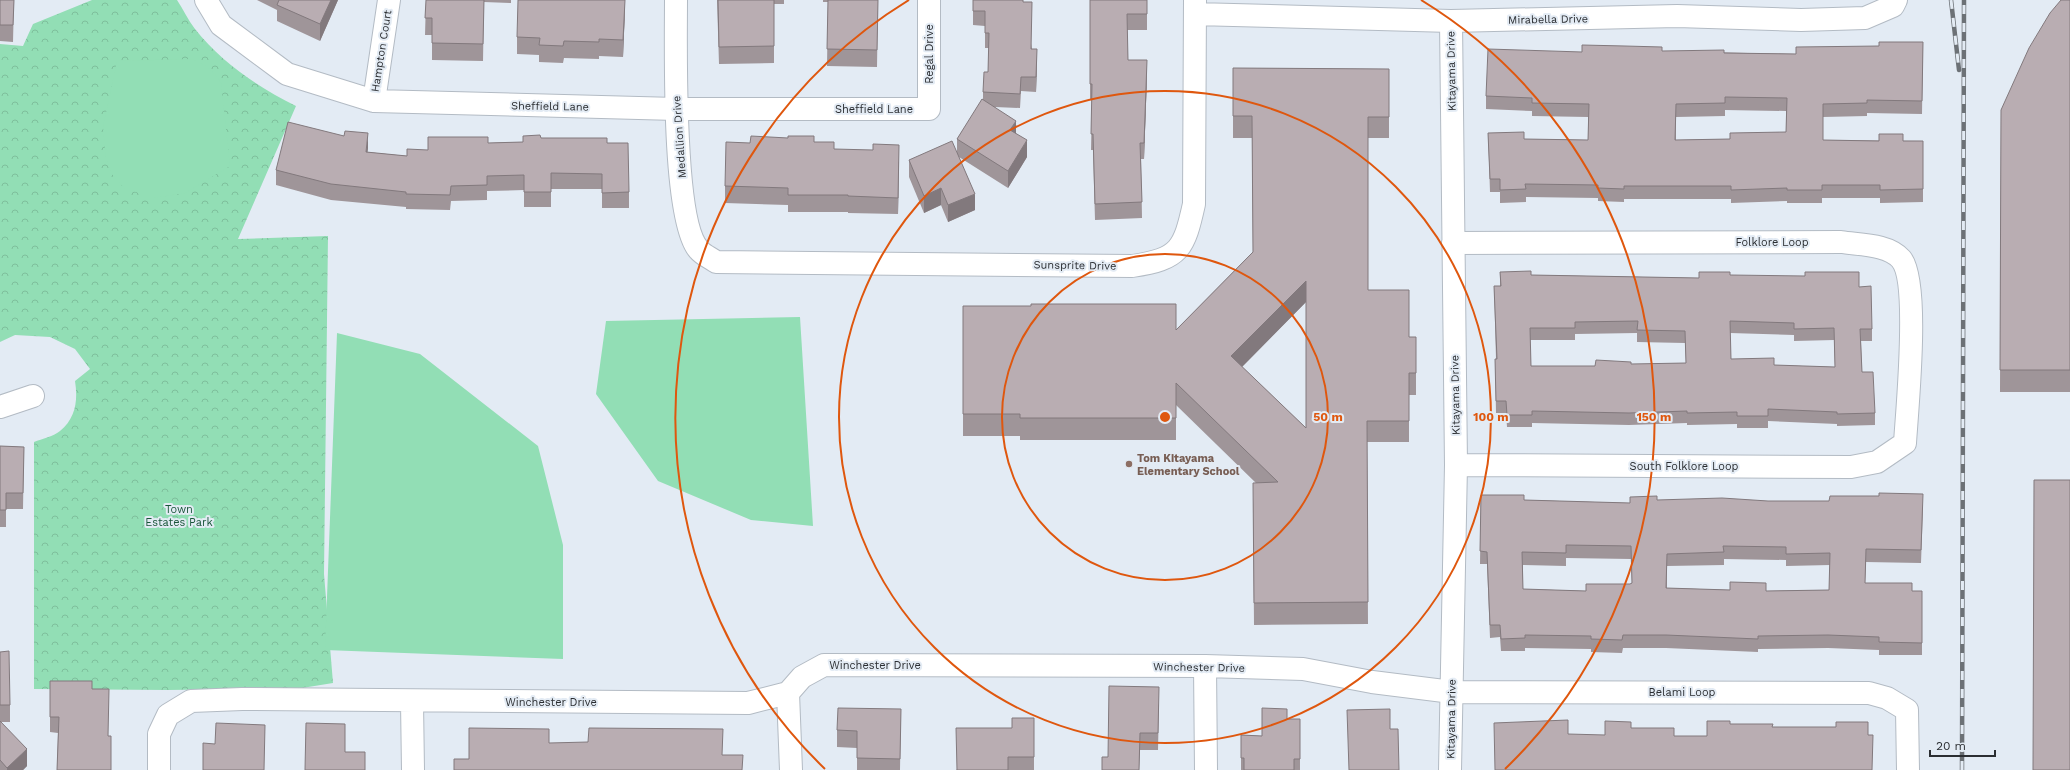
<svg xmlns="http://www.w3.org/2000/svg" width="2070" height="770" font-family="'Work Sans',sans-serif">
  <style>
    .park { fill: url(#park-crowns) }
    .pitch { fill: #92deb5 }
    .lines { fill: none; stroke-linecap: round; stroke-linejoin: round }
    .street-casing { stroke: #b3bbc4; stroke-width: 24 }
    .street { stroke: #fff; stroke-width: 22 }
    .rail-casing { stroke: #6c7176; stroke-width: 4.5 }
    .rail { stroke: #e3ebf4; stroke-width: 3; stroke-dasharray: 9; stroke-linecap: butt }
    .wall { fill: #9f9599; fill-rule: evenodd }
    .shaded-wall { fill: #82797d }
    .building { fill: #b9adb2; stroke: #82797d; fill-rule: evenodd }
    .ring { fill: none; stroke: #df570e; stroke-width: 2 }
    .education-dot { fill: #8d6e63; stroke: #e3ebf4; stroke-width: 1.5 }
    .labels { text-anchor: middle; stroke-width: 4; stroke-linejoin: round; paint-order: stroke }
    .street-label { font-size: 11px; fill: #2b2e32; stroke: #e3ebf4 }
    .education-label { font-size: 11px; font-weight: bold; fill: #785e54; stroke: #e3ebf4; text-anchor: start }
    .park-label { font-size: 11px; fill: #1a563a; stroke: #e3ebf4 }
    .centre { fill: #df570e; stroke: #e3ebf4; stroke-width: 2 }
    .ring-label { font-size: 12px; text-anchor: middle; font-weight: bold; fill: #df570e; stroke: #e3ebf4; stroke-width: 4; stroke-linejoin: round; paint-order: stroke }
  </style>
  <defs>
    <pattern id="park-crowns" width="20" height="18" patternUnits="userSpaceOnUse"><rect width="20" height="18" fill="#92deb5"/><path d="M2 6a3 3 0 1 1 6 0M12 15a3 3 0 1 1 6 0" fill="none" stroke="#7ebf9c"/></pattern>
  </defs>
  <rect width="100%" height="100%" fill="#e3ebf4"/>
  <path class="park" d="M92 0H177C183 9 188 20 195 29 222 63 258 87 296 106L238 239 328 236 324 574 333 683 302 688 168 690 34 689V442C42 439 54 436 60 431 76 418 78 400 75 381L90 369 75 349 50 337 15 335 0 342V44L23 46 33 24Z"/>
  <path class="pitch" d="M192 59C205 65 214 70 221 83L230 166 185 193 154 198 124 188 111 173 106 158 103 127 117 61Z
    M800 317 813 526 751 520 658 481 596 394 606 321Z
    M337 333 420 354 538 446 563 545V659L325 650Z"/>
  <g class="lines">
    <g class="street-casing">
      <path id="street" d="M206 0 221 25 287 74 374 101 676 109H929V0
        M676 0C676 45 672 221 699 250 703 255 711 258 716 262L1132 266C1180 259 1184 249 1194 204L1195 0
        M1195 14 1451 21 1677 16 1801 20 1865 18 1893 6 1896 0
        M374 101 389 0
        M1453 243 1841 242C1860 245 1888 244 1901 259 1920 281 1907 410 1905 443L1877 462 1851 467 1456 465
        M0 407 33 396
        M1205 666 1206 770
        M788 693 791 770
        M412 702 413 770
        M159 770V734L168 715 191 701 242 699 748 703 788 693 802 677 824 665 1205 666 1303 669 1372 682 1452 692 1869 693 1887 698 1907 710 1908 770
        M1450 770 1456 465 1451 21"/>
    </g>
    <use href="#street" class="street"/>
    <g class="rail-casing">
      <path id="rail" d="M1951 0 1959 70
        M1962 770 1964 0"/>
    </g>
    <use href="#rail" class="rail"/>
  </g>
  <path class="wall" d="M0 0H14L13 42 0 41Z
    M257 0H338L320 41 277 21V10Z
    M426 0H511V3L484 2 483 61 432 60V35H425Z
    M717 0H784V4H774V63L719 64Z
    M823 0H878L877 67 827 66 828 2H823Z
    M973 0 1024 2 1032 49 1037 64 1036 92 1021 91 1020 108 995 107 1016 133 1027 157 1008 188 959 157 975 210 948 222 941 205 924 213 909 177V160L957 153V139L983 100V92L988 72 989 48H985V26L973 25Z
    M1090 0H1147V30H1127L1128 60 1147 76 1144 159H1141L1142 218 1095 220 1093 150H1091L1092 100H1090Z
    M2070 0V392H2000L2001 110Z
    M625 9 623 57 599 56V59L564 58 563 63 539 62V55L517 54V37Z
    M1923 42 1922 114 1867 113V116L1823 117V140L1923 141V202L1880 203V198H1822V203H1787V201L1731 203V199H1624V202L1598 201V198L1526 197V202L1500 203V192H1490L1488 133 1524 139 1588 140V117L1532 116V111L1486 109V96L1582 52 1662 51 1796 54 1879 46ZM1725 110 1786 111V132L1730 139 1676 140V117L1725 116Z
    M1233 68 1389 69V138H1368V290L1409 337H1416V395H1409V442H1367L1368 624 1254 625 1253 504 1256 483 1176 405V440H1020V436H963V306L1176 330 1253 252 1252 138H1233ZM1306 302V428L1242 367Z
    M541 138 607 143 629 192V208H602V189H551V207H524V190L487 191V200L451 201 450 210 406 209V207L331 200 276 185V170L368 148 367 152 407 156 488 143 523 142Z
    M814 142 834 149 899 162 898 214 848 213V212H788V205L725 203V186L750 143Z
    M1500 272 1531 275 1699 278 1730 275 1859 287 1872 329V341H1861L1862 372 1875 413V425L1837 426V424L1768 421V428H1737V424L1687 425V423L1629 425 1532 423V427H1507L1506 413H1496L1495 359H1496L1494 286H1500ZM1637 333V342L1685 343 1686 363 1595 366H1531L1530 340H1575V334ZM1730 333 1794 335V341L1834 340 1835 367 1774 365 1731 359Z
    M0 446 24 447 23 509H6V527H0Z
    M1481 495 1524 500 1630 503 1657 500 1768 501 1923 507 1921 563 1866 562 1865 583 1912 591H1922V655H1879V650L1828 648 1758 649V652L1666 648H1623L1622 653 1591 652V649L1525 648V651H1501L1500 637 1490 638 1487 564H1480ZM1566 558 1631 559 1632 583 1630 584 1586 591 1523 589V565L1566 566ZM1724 559 1786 560V566L1830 565 1829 590 1766 591 1667 588V566L1724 565Z
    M0 652 10 705V722H1L27 766 23 770H0Z
    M50 681 92 689 108 736 111 751V770H57L58 733 50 732Z
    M1159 704 1158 750H1140L1139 770H1102L1108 757Z
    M901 709 900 770H857V748L837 747V730Z
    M1034 718V770H956L1012 728Z
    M1287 719 1300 735V770H1241V735L1262 736Z"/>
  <path class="shaded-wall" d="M331 0H338L320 41V24Z
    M625 0V9L623 57V40Z
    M1037 49V64L1036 92V77Z
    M1147 60V76L1144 159V143Z
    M1016 121V138L1010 130Z
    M368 133V148L366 167V152Z
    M1027 140V157L1008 188V171Z
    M899 145V162L898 214V198Z
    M941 188V205L924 213V196Z
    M975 194V210L948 222V205Z
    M1306 281V302L1231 378V356Z
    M27 749V766L23 770H7V768Z"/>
  <path class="building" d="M0 0H14L13 25H0Z
    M279 0H331L320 24 277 5Z
    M426 0H484L483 44 432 43V18H425Z
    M518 0H625L623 40 599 39V42L564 41 563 46 539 45 540 38 517 37Z
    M718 0H774V46L719 47Z
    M828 0H878L877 50 827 49Z
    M973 0H1023V2H1032L1031 49H1037L1036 77H1021L1020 94 983 92 984 72H988L989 33H985V11H973Z
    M1090 0H1147V14H1127L1128 60H1147L1144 143H1140L1142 202 1095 204 1093 134H1091L1092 84H1090Z
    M2061 0H2070V370H2000L2001 110 2029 48 2050 13Z
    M1879 42H1923L1922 101 1867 100V103L1823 104V140L1879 141V134H1903V141H1923V189L1880 190V185H1822V190H1787V188L1731 190V186H1624V189L1598 188V185L1525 184 1526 189 1500 190V179H1490L1488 133 1524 132V139L1588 140 1589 104 1532 103V98L1486 96 1488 49 1582 52V45L1625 46 1662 47V51L1724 50V53L1796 54V47L1879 46ZM1725 97 1787 98 1786 132 1730 133V139L1675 140 1676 104 1725 103Z
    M1233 68 1389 69V117H1368V290H1409V337H1416V373H1409V421H1367L1368 602 1254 603 1253 483 1278 482 1176 383V418H1020V414H963V306H1031V304H1176V330L1253 252 1252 116H1233ZM1306 281V428L1231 356Z
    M982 99 1016 121 1010 130 1027 140 1008 171 957 139Z
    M288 122 344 136 345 131 368 133 366 152 407 156V149L428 150V137H488V143L523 142V136L540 135 541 138H607V143H628L629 192 602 193V174L551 173V192H524V175L487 176V185L451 186 450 195 406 194V192L331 184 276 170Z
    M751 136 788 138V136H814V142H834V149L873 150V144L899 145 898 198 848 196V195H788V188L725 186 726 142 750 143Z
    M952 141 975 194 948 205 941 188 924 196 909 160Z
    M1531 271V275L1699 278V272H1730V275L1805 276V272H1859V287L1871 286 1872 329H1860L1862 372H1873L1875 413 1837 414V412L1768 409V416H1737V412L1687 413V411L1629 413 1532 411V415H1507L1506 401H1496L1495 359H1497L1494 286H1501L1500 272ZM1638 321 1637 330 1685 331 1686 363 1631 364V362L1596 360 1595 366H1531L1530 328H1575V322ZM1730 321 1794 323V329L1834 328 1835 367 1774 365V358L1731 359Z
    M0 446 24 447 23 493H6V510H0Z
    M2034 480H2070V770H2033Z
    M1879 493 1923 494 1921 550 1866 549 1865 583H1912V591H1922V643L1879 642V637L1828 635 1758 636V639L1666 635H1623L1622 640 1591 639V636L1525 635V638L1501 639 1500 625H1490L1487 552 1480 551 1481 495H1524V500L1630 503V497L1657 496V500L1722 498 1768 501H1829L1830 496H1879ZM1566 545 1631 546 1632 583 1630 584H1586V591L1523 589 1522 552 1566 553ZM1723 546 1786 547V554L1830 553 1829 590 1766 591V583L1730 582V590L1666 588 1667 554 1724 552Z
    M9 651 10 705H0V652Z
    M50 681H92V689H109L108 736H111V770H57L59 717H50Z
    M1109 686 1159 687 1158 733H1140L1139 770H1102V757H1108Z
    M838 708 901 709 900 759 857 758V731L837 730Z
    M1262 708 1287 709V719H1300V759H1294V770H1244V758H1241V735L1262 736Z
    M1390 709V729H1398L1399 770H1349L1347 710Z
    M1012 718H1034V757H1008V770H957L956 728H1012Z
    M1568 720V734L1605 735V721L1631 722V728H1674V736H1707V721H1730V724H1773L1772 727H1836V722H1868V735H1873L1872 770H1495L1494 723Z
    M0 721 27 749 7 768 0 760Z
    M216 723 265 725 264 770H203V743L215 744Z
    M306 723 345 724V752H365V770H305Z
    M469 728 549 729V743L588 742 589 728 723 729 722 755H743L742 770H454V759H469Z"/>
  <g class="ring">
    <circle cx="1165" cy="417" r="163"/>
    <circle cx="1165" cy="417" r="326"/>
    <path d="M825 769A489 489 0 0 1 909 0M1421 0A489 489 0 0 1 1505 769"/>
  </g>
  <circle class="education-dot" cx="1129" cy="464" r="4"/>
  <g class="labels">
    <g class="street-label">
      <text transform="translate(1548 19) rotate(-1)" y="4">Mirabella Drive</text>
      <text transform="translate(381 51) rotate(-81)" y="4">Hampton Court</text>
      <text transform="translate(929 54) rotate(-90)" y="4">Regal Drive</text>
      <text transform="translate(1451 71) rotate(-91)" y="4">Kitayama Drive</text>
      <text transform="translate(550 106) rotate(1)" y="4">Sheffield Lane</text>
      <text x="874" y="113">Sheffield Lane</text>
      <text transform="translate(679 137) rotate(-94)" y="4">Medallion Drive</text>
      <text x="1772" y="246">Folklore Loop</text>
      <text transform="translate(1075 265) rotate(1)" y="4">Sunsprite Drive</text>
      <text transform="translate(1455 395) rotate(-91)" y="4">Kitayama Drive</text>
      <text x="1684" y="470">South Folklore Loop</text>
      <text x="875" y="669">Winchester Drive</text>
      <text transform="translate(1199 667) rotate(1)" y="4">Winchester Drive</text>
      <text x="1682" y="696">Belami Loop</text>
      <text x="551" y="706">Winchester Drive</text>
      <text transform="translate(1451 719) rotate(-89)" y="4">Kitayama Drive</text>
    </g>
    <g class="education-label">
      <text x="1137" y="462">Tom Kitayama<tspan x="1137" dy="13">Elementary School</tspan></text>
    </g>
    <g class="park-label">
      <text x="179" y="513">Town<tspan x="179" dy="13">Estates Park</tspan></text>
    </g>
  </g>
  <circle cx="1165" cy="417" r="6" class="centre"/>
  <g class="ring-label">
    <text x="1328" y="421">50 m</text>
    <text x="1491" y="421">100 m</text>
    <text x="1654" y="421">150 m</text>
  </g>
  <path d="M1930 750v6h65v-6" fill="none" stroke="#2b2e32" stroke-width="2"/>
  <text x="1936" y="750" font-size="12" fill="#2b2e32" stroke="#e3ebf4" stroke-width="3" paint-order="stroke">20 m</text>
</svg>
